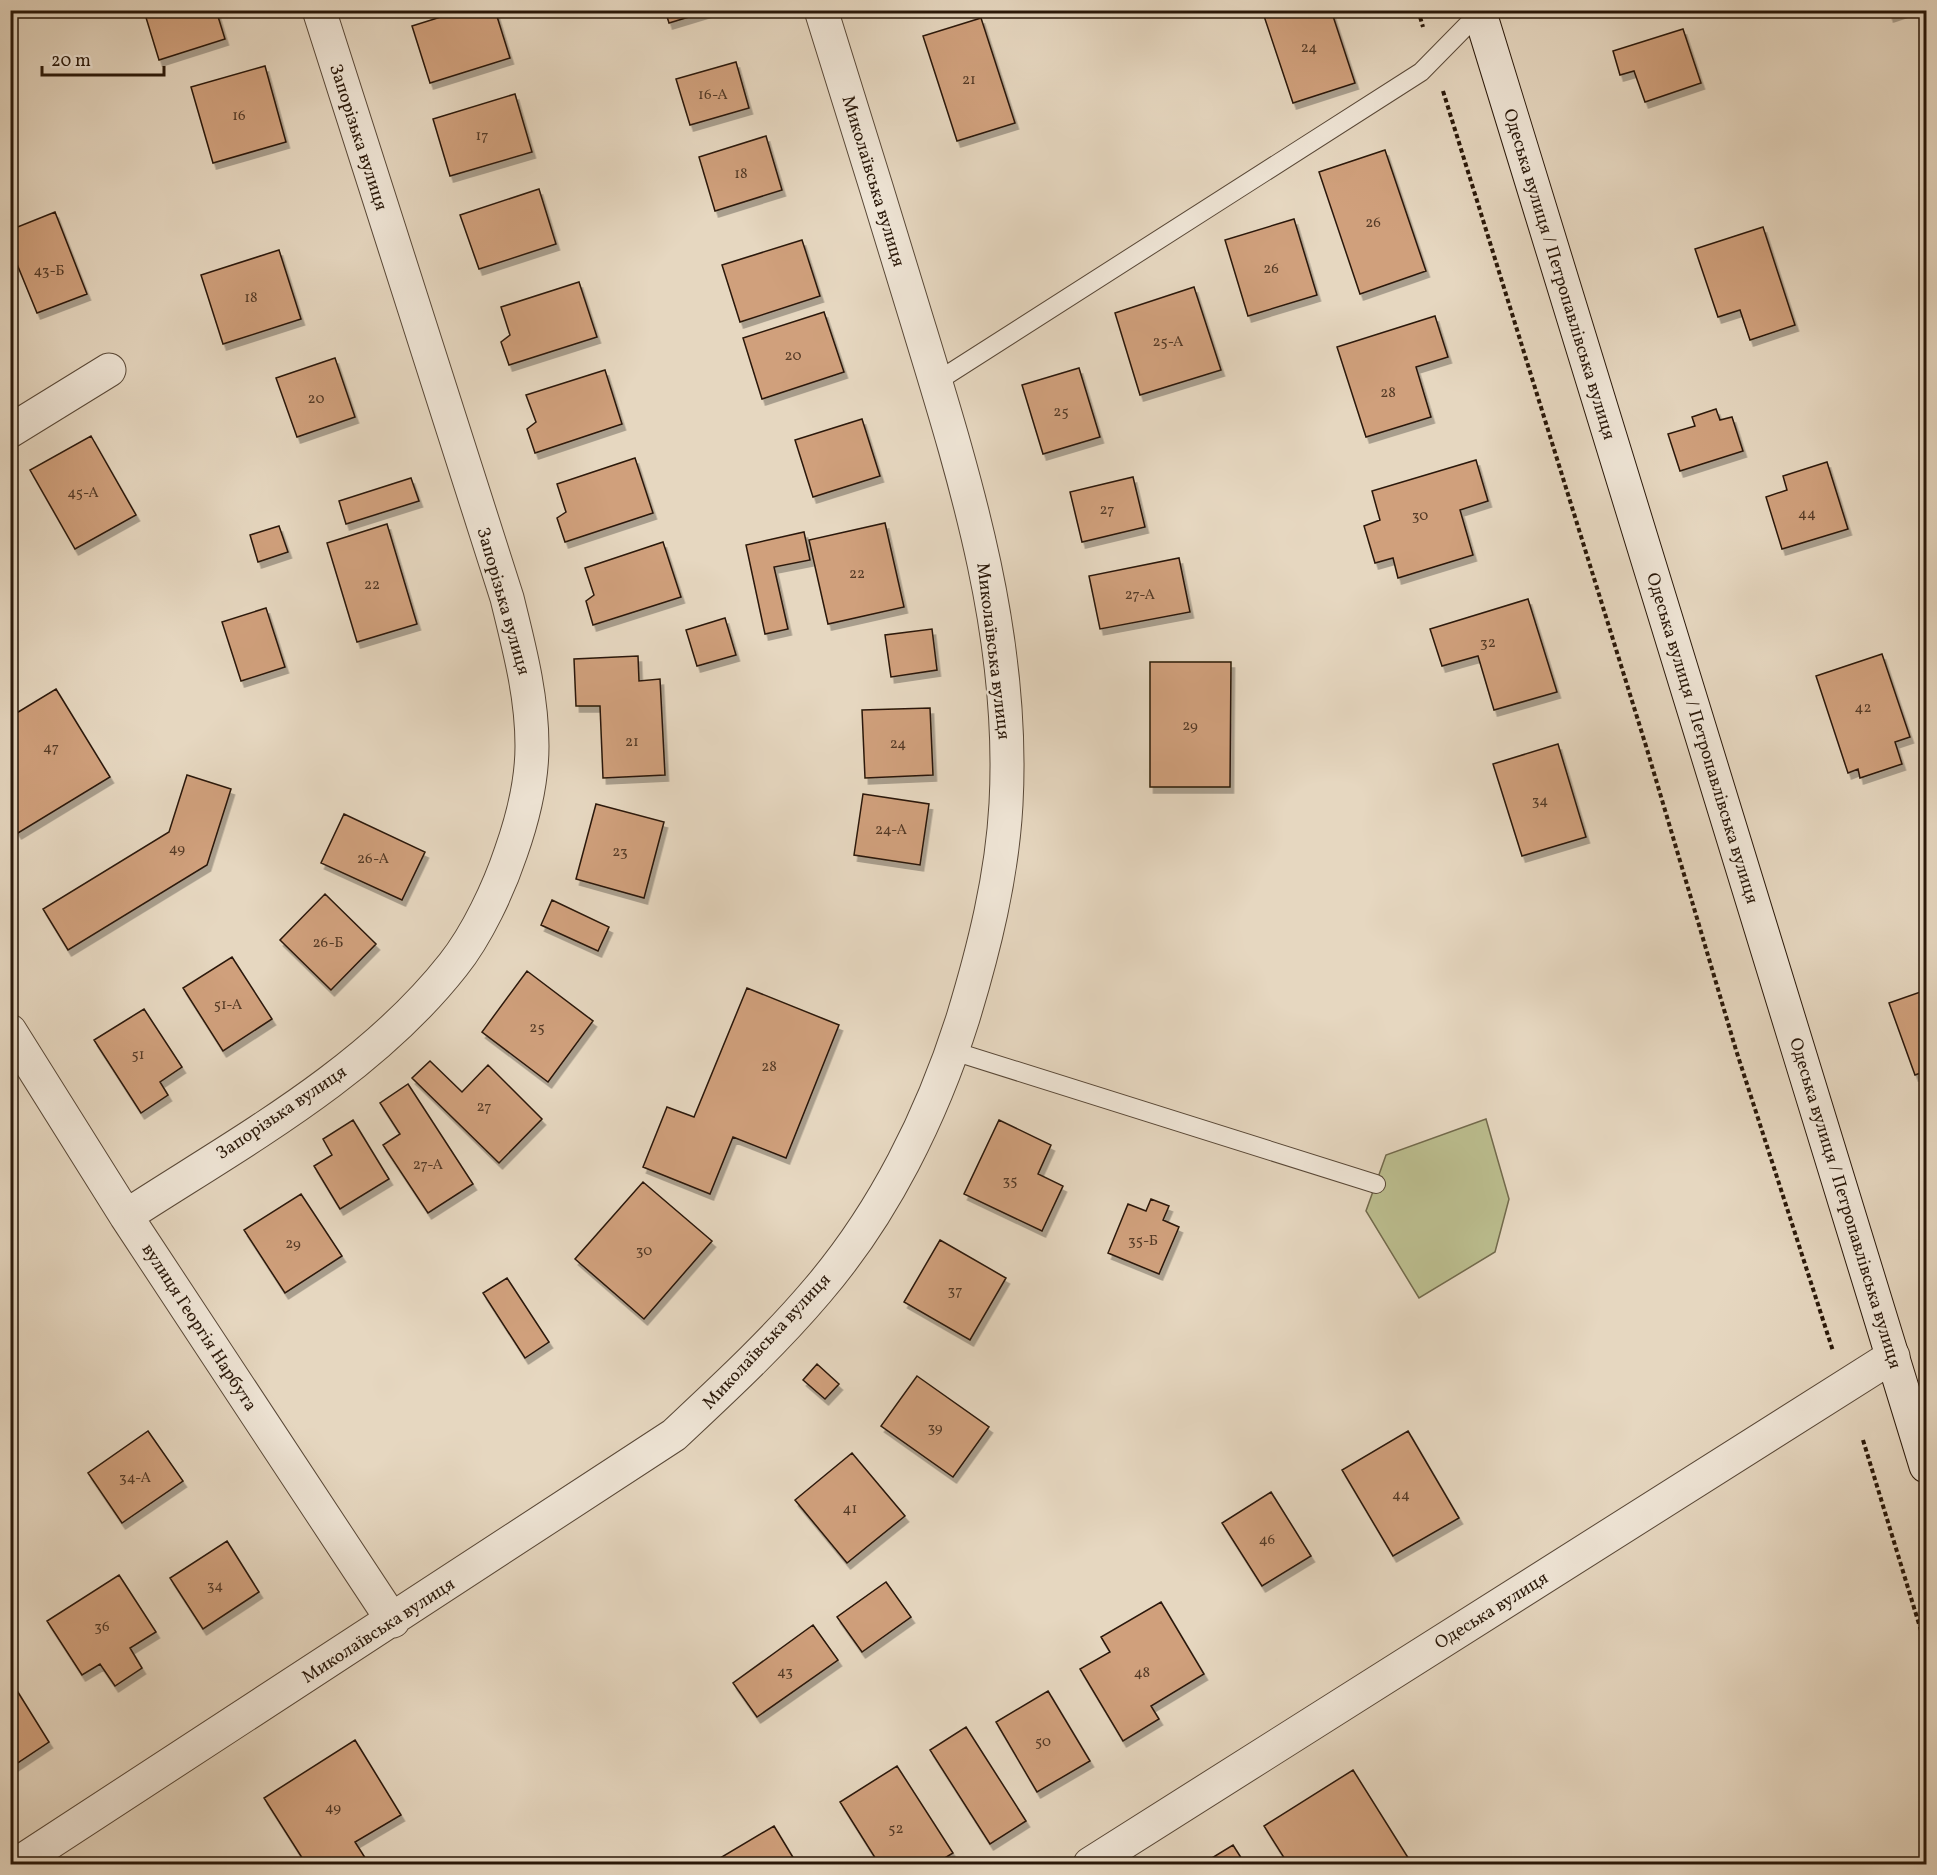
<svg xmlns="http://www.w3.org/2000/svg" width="1937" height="1875" font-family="Vollkorn,serif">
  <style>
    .green { fill: #bbbd8e; stroke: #726a4c; stroke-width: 1.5 }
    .building { fill: #d0a07c; stroke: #2a1809; stroke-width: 1.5; filter: url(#shadow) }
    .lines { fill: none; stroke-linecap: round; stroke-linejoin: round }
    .service-casing { stroke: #594837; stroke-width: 20 }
    .minor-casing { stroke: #594837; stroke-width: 35 }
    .secondary-casing { stroke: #2a1809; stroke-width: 35 }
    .path { stroke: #2a1809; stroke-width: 4; stroke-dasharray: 4.5 3; stroke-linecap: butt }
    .service { stroke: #efe5d6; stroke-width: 18 }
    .minor { stroke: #efe5d6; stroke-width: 33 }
    .secondary { stroke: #efe5d6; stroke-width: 33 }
    .labels { text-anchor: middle; stroke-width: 5; stroke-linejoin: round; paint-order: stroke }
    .number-label { font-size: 15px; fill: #543a26 }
    .street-label { font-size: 18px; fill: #2a1809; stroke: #efe5d6 }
  </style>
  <defs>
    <filter id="shadow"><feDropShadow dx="3.5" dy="6" stdDeviation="0" flood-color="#0004"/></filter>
  </defs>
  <rect width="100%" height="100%" fill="#e6d7c0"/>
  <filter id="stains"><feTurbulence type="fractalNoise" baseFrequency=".00333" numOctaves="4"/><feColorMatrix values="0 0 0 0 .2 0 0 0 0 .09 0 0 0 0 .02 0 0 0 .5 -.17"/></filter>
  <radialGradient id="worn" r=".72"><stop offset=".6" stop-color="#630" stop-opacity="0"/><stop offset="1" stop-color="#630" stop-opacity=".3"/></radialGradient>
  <path class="green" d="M1486 1119 1509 1199 1495 1252 1419 1298 1366 1211 1386 1155Z"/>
  <path class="building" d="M216 10 225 39 159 60 144 11Z
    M463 10H495L510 58 430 83 412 26Z
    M665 10H712L669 23Z
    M1262 10H1331L1355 83 1293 103Z
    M1888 10H1908L1890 16Z
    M981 18 1015 123 957 141 923 36Z
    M1683 29 1701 83 1645 102 1634 71 1620 75 1613 51Z
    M736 62 749 108 690 125 676 79Z
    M265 66 286 142 213 163 191 87Z
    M515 94 532 152 450 176 433 119Z
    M766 136 782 190 715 211 699 157Z
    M1385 150 1426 271 1360 294 1319 172Z
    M539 189 556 244 479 269 460 215Z
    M55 212 87 294 37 313 10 247V230Z
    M1294 219 1317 295 1248 316 1225 240Z
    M1763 227 1795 325 1750 340 1740 310 1718 317 1695 249Z
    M802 240 820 296 740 322 722 265Z
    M279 250 301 319 223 344 201 275Z
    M579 282 597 337 509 365 501 342 510 335 501 307Z
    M1194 287 1221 370 1140 395 1115 313Z
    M824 312 844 372 762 399 743 338Z
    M1435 316 1448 357 1416 367 1431 417 1366 437 1337 347Z
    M335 358 355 417 297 437 276 378Z
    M1079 368 1100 437 1043 454 1022 385Z
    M605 370 622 424 535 453 527 429 536 422 526 395Z
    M1716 409 1720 420 1732 417 1743 451 1680 471 1668 434 1695 426 1692 417Z
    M862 419 880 476 813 497 795 440Z
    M91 436 136 515 75 549 30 470Z
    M635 458 653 513 565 542 557 518 566 512 557 484Z
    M1476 460 1488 501 1460 510 1473 555 1398 578 1393 558 1375 563 1364 526 1380 520 1372 491Z
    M1827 462 1848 529 1782 549 1766 497 1787 490 1783 476Z
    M1133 477 1145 527 1082 542 1070 492Z
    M411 478 419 501 346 524 339 501Z
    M885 523 904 607 828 624 809 540Z
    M387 524 417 624 357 642 327 543Z
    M279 526 288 552 258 562 250 535Z
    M804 532 810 560 774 567 788 629 765 634 746 545Z
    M663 542 681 597 593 625 586 601 594 595 585 568Z
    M1179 558 1190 612 1100 629 1089 576Z
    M1528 599 1557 692 1494 710 1478 656 1442 666 1430 629Z
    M266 608 285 667 241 681 222 622Z
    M725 618 736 655 697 666 686 630Z
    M932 629 937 670 891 677 885 635Z
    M1882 654 1910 737 1895 742 1902 764 1860 778 1858 769 1848 773 1816 676Z
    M638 656 639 681 660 679 665 775 603 778 600 706H576L574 659Z
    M1150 662H1231L1230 787H1150Z
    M56 689 110 777 18 833 10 821V717Z
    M930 708 933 775 865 778 862 710Z
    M1558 744 1586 837 1522 856 1493 764Z
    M187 775 231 789 207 865 68 950 43 909 169 832Z
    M863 794 929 804 920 865 854 855Z
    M596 804 664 822 644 898 576 879Z
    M344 814 425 852 402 900 321 863Z
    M325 894 376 944 331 990 280 940Z
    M552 900 609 927 598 951 541 925Z
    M232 957 272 1019 223 1051 183 988Z
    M527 971 593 1021 548 1082 482 1032Z
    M747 988 839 1025 786 1158 733 1137 710 1194 643 1167 667 1107 694 1117Z
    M1926 990V1071L1915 1075 1889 1003Z
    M144 1009 182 1067 160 1082 168 1095 141 1113 94 1040Z
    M430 1061 462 1092 488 1065 542 1119 499 1163 412 1078Z
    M408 1084 473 1184 428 1213 383 1145 400 1134 380 1103Z
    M353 1120 389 1179 340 1209 314 1166 332 1155 323 1139Z
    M999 1120 1051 1145 1038 1174 1063 1186 1042 1231 964 1194Z
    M643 1182 712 1241 644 1319 575 1259Z
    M301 1194 342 1256 285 1293 244 1230Z
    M1151 1199 1169 1206 1163 1220 1179 1227 1159 1274 1108 1253 1128 1204 1146 1211Z
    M940 1240 1006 1278 970 1340 904 1302Z
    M507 1278 549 1342 525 1358 483 1293Z
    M817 1364 839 1384 825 1399 803 1380Z
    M917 1376 989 1427 953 1477 881 1426Z
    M148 1431 183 1481 122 1523 88 1473Z
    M1408 1431 1459 1518 1393 1556 1342 1470Z
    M852 1453 905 1516 847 1563 795 1500Z
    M1271 1492 1311 1556 1262 1586 1222 1523Z
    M227 1541 259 1592 203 1629 170 1578Z
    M119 1575 156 1632 130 1648 142 1668 115 1686 100 1664 82 1675 47 1621Z
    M886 1582 911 1617 862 1652 837 1617Z
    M1161 1602 1204 1674 1151 1706 1159 1719 1123 1741 1080 1669 1110 1652 1101 1637Z
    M813 1625 838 1660 757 1717 733 1683Z
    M11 1681 49 1742 10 1768V1682Z
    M1048 1691 1090 1761 1037 1792 996 1722Z
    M966 1727 1026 1821 990 1844 930 1750Z
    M355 1740 401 1815 355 1842 369 1864H306L264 1798Z
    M897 1766 953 1853 935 1864H879L840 1802Z
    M1353 1770 1412 1864H1288L1264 1826Z
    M774 1826 797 1864H710Z
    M1233 1845 1245 1864H1202Z"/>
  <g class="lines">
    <g class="service-casing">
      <path id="service" d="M936 382 1421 72 1480 12
        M953 1051 1376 1184"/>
    </g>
    <g class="minor-casing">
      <path id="minor" d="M10 431 109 370
        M10 1031 126 1216 393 1621
        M126 1216C240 1142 368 1073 453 965 477 935 499 888 511 852 523 818 532 782 532 746 532 695 519 647 507 598L319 10
        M17 1864 674 1435C723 1389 773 1343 817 1291 884 1213 932 1116 963 1018 984 949 1002 877 1006 804 1015 638 966 481 918 324 886 219 854 115 821 10
        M1090 1864 1893 1356"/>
    </g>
    <g class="secondary-casing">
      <path id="secondary" d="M1479 10 1926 1466"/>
    </g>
    <path class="path" d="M1418 10 1423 27
      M1443 91 1646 746 1736 1050 1833 1351
      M1863 1440 1926 1647"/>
    <use href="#service" class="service"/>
    <use href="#minor" class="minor"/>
    <use href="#secondary" class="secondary"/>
  </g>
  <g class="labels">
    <g class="number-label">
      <text x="1309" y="52">24</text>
      <text x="969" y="84">21</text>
      <text x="713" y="99">16-А</text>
      <text x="239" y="120">16</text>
      <text x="482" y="140">17</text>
      <text x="741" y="178">18</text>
      <text x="1373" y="227">26</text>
      <text x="1271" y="273">26</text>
      <text x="49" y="275">43-Б</text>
      <text x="251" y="302">18</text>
      <text x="1168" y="346">25-А</text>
      <text x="793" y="360">20</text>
      <text x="1388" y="397">28</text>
      <text x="316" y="403">20</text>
      <text x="1061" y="416">25</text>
      <text x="83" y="497">45-А</text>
      <text x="1107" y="514">27</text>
      <text x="1807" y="518">44</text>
      <text x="1420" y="520">30</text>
      <text x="857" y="578">22</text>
      <text x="372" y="589">22</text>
      <text x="1140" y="599">27-А</text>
      <text x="1488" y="647">32</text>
      <text x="1863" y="712">42</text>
      <text x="1190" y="730">29</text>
      <text x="632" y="746">21</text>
      <text x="898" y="748">24</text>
      <text x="51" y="752">47</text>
      <text x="1540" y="805">34</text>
      <text x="891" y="834">24-А</text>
      <text x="177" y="853">49</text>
      <text x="620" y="856">23</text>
      <text x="373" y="863">26-А</text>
      <text x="328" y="947">26-Б</text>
      <text x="228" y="1009">51-А</text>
      <text x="537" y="1032">25</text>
      <text x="138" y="1059">51</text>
      <text x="769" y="1071">28</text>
      <text x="484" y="1111">27</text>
      <text x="428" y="1169">27-А</text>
      <text x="1010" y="1185">35</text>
      <text x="1143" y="1245">35-Б</text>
      <text x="293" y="1248">29</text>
      <text x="644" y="1255">30</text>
      <text x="955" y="1295">37</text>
      <text x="935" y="1432">39</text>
      <text x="135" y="1482">34-А</text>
      <text x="1401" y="1499">44</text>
      <text x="850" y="1513">41</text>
      <text x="1267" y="1544">46</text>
      <text x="215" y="1590">34</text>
      <text x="102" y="1631">36</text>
      <text x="785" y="1676">43</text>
      <text x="1142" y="1677">48</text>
      <text x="1043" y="1746">50</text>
      <text x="333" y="1812">49</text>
      <text x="896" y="1833">52</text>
    </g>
    <g class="street-label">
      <text transform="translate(359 137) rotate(72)" y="6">Запорізька вулиця</text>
      <text transform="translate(874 181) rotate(73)" y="6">Миколаївська вулиця</text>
      <text transform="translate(1560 274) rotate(73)" y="6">Одеська вулиця / Петропавлівська вулиця</text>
      <text transform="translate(504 601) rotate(74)" y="6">Запорізька вулиця</text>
      <text transform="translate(994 651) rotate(83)" y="6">Миколаївська вулиця</text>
      <text transform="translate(1703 738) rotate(73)" y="6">Одеська вулиця / Петропавлівська вулиця</text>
      <text transform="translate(281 1112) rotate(-34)" y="6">Запорізька вулиця</text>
      <text transform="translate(1846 1203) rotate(73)" y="6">Одеська вулиця / Петропавлівська вулиця</text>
      <text transform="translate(200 1327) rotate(57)" y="6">вулиця Георгія Нарбута</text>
      <text transform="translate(766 1341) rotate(-47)" y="6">Миколаївська вулиця</text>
      <text transform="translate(1491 1610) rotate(-32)" y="6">Одеська вулиця</text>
      <text transform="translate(378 1630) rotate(-33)" y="6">Миколаївська вулиця</text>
    </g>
  </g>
  <rect width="1937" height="1875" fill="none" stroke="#e6d7c0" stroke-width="36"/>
  <rect x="12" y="12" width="1913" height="1851" fill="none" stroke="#2a1809" stroke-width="3"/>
  <rect x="18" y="18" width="1901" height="1839" fill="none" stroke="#2a1809" stroke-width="1.5"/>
  <path d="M42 66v9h122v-9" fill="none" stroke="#2a1809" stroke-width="3"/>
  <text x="51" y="66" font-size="18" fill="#2a1809" stroke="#efe5d6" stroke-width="4.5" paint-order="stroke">20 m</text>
  <rect width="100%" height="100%" filter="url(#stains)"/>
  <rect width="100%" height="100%" fill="url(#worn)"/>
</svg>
